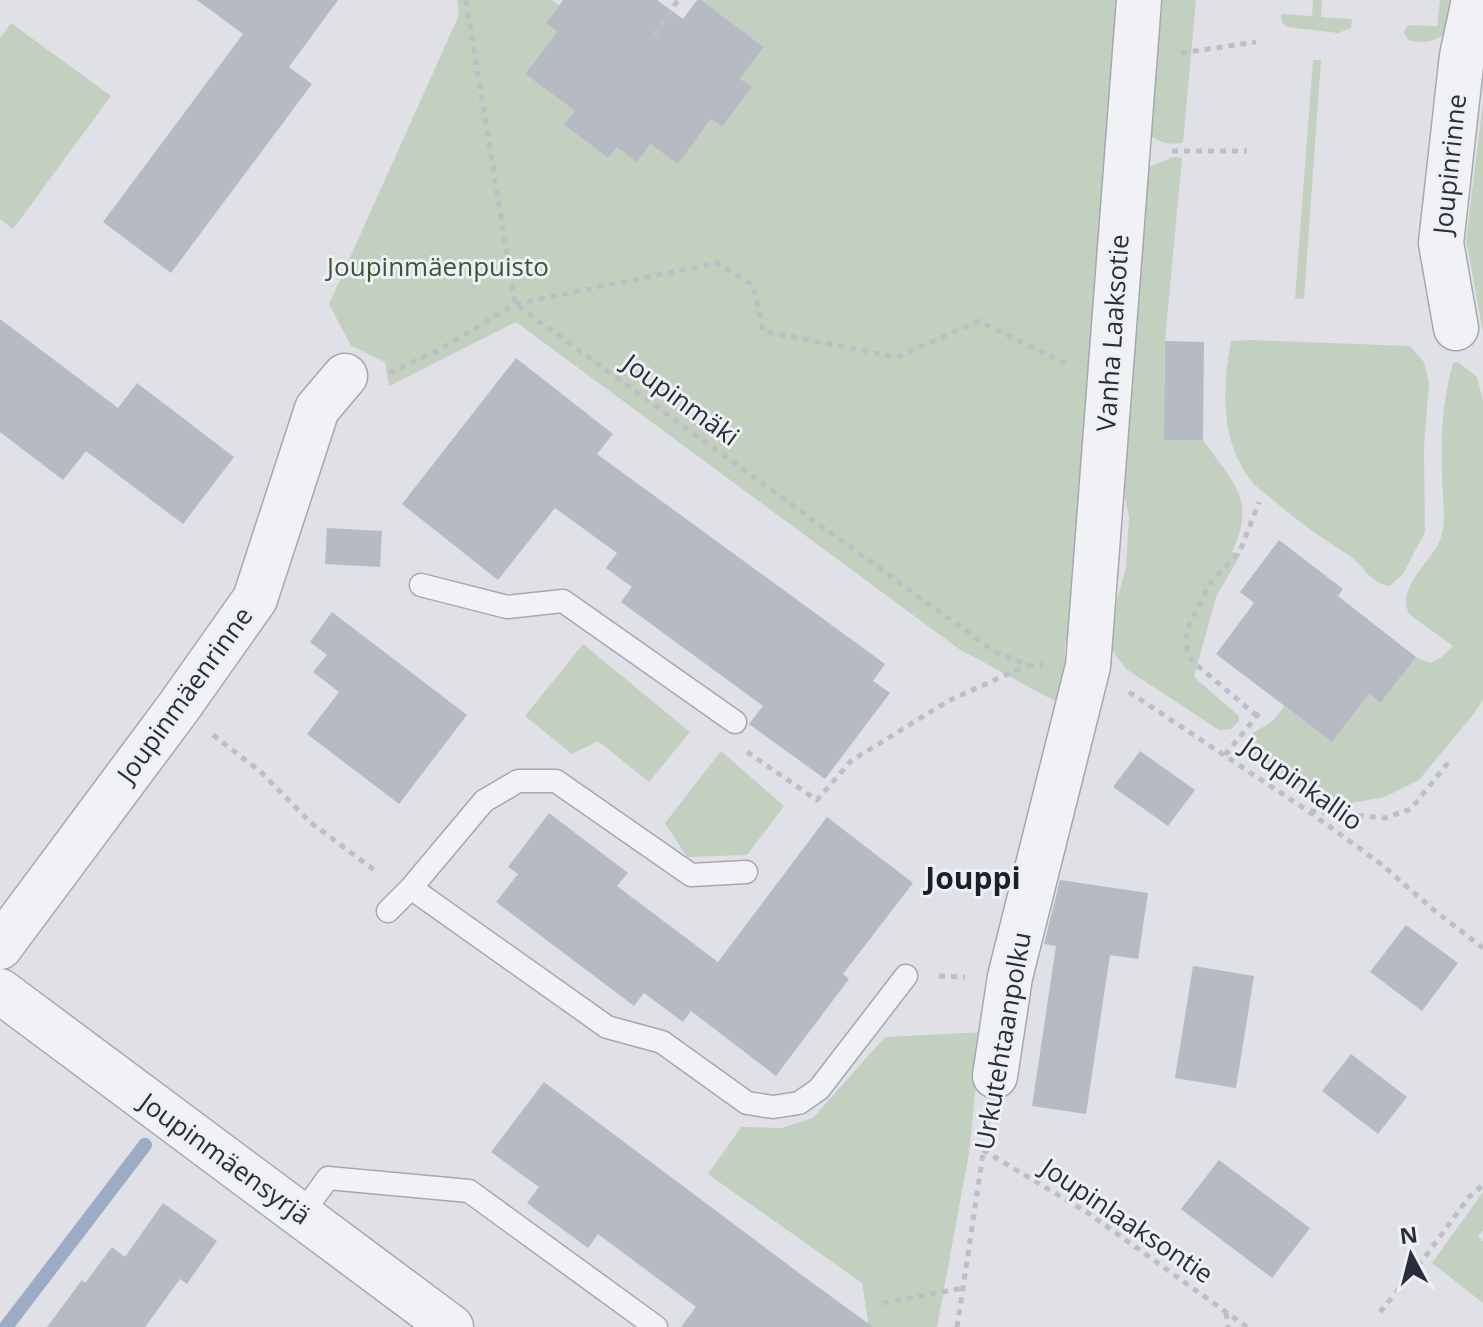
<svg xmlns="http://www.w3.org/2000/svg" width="1483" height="1327" font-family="'Open Sans',sans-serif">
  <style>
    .green { fill: #c3d0c0 }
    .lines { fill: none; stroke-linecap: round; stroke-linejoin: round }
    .stream { stroke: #9cacc4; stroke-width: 14 }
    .building { fill: #b6bac3 }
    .service-casing { stroke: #a5a8b0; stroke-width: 25 }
    .minor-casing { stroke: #a5a8b0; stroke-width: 47 }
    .path { stroke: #bdbfc5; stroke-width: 5; stroke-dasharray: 6 6; stroke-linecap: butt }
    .service { stroke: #f1f2f5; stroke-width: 22 }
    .minor { stroke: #f1f2f5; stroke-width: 44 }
    .labels { text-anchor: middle; stroke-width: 6; stroke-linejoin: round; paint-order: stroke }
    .street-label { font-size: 26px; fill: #292e3c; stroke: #eef0f4 }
    .park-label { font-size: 26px; fill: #3b5737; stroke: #eef0f4 }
    .quarter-label { font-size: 30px; font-weight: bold; fill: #1b202d; stroke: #eef0f4 }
  </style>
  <rect width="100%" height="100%" fill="#dfe1e7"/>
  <path class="green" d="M457 0H552L559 5 546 23 557 32 525 74 575 111 565 126 608 158 617 147 650 144 678 164 711 119 722 127 751 88 740 79 764 47 701 0H1124L1077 607 1065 645 1064 706 959 649 516 322 389 386 385 362 351 346 329 304 459 15Z
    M1154 0H1196L1183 143C1170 145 1161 143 1150 136Z
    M1313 0H1322L1321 17 1352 19 1351 28 1338 33 1287 27 1282 23 1281 14 1312 16Z
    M1440 0H1455C1453 8 1452 19 1449 27 1442 42 1420 45 1407 39L1404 32 1408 25 1437 26Z
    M11 23 111 96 13 229 0 219V38Z
    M1313 60H1321L1304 299 1295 298Z
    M1483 102V332L1466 240Z
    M1173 157 1182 158 1165 341 1164 440H1203C1233 483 1257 499 1232 552L1241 554 1216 597 1194 677 1239 716V721L1231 729 1219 730 1126 669 1112 650 1117 600 1126 568 1129 517 1121 478 1147 168Z
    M1251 340 1410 346 1424 362 1429 383 1424 447 1425 532 1403 574 1390 586C1370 584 1363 564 1347 554 1320 537 1296 520 1272 499 1266 494 1258 489 1253 483 1220 443 1222 388 1231 341Z
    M1458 362 1477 377 1483 400V700L1473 715 1419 780 1385 797 1346 804 1316 802 1249 756C1245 731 1256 733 1272 721 1276 718 1281 710 1284 706L1332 742 1369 694 1379 703 1416 657 1430 663 1442 657 1453 646 1409 614C1396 585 1433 562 1441 537 1447 519 1442 493 1442 475 1441 432 1442 404 1453 363Z
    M583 644 690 732 649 782 598 741 572 754 525 716Z
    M721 751 784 806 747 855 687 857 665 823Z
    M986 1032 977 1075 969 1153 937 1327H865L868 1321 862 1283 708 1174 741 1127 781 1128 813 1118 885 1037Z
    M1483 1192V1230L1478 1237 1483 1241V1303L1432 1263Z"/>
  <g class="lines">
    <path class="stream" d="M6 1327 145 1145"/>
  </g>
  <path class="building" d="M197 0H338L289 67 312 84 171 273 103 222 243 34Z
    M563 0H657L683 19 697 0H701L764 47 740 79 752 87 722 127 711 119 678 164 650 144 637 162 617 147 608 158 564 125 575 111 525 74 557 32 546 23Z
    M0 319 118 408 137 383 234 457 183 524 86 451 63 480 0 432Z
    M1165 341 1204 342 1203 440H1164Z
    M516 358 613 434 597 454 885 664 873 681 890 693 825 779 749 724 763 706 621 602 632 587 606 568 617 553 555 508 498 580 402 504Z
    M327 528 382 531 380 567 325 564Z
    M1279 540 1343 589 1338 596 1416 657 1380 703 1369 694 1332 742 1216 654 1254 603 1240 592Z
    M332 612 467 715 399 804 307 734 339 692 313 672 327 655 310 642Z
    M1140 751 1195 790 1168 826 1113 787Z
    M549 813 628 873 617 886 718 962 827 817 913 883 843 974 849 979 776 1076 691 1011 683 1022 644 993 634 1006 496 902 518 874 508 867Z
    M1060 880 1148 893 1138 959 1110 955 1086 1114 1032 1106 1056 946 1044 944Z
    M1406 925 1458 963 1422 1011 1370 972Z
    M1193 966 1254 976 1236 1088 1175 1078Z
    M1351 1054 1407 1097 1378 1134 1322 1091Z
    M544 1082 799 1273 873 1327H681L696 1307 598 1234 588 1248 527 1203 539 1187 491 1152Z
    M1219 1160 1310 1228 1272 1278 1181 1209Z
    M163 1203 217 1241 187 1284 180 1279 145 1327H47L82 1280 85 1283 112 1247 125 1257Z"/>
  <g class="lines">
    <g class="service-casing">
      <path id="service" d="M421 585 507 607 563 601 735 722
        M411 888 607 1027 662 1042 747 1103 773 1107 799 1103 819 1089 906 976
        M388 911 411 888 484 801 518 781H556L691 875 746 872
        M301 1215 328 1178 469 1191 656 1327"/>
    </g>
    <g class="minor-casing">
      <path id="minor" d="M1456 328 1441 243 1462 56 1474 0
        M0 947 178 708 255 599 317 409 345 376
        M0 991 451 1327
        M995 1076 1010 977 1088 666 1139 0"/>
    </g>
    <path class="path" d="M466 0 515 304 995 652 1029 665H1043
      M654 36 678 0
      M1181 53 1256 42
      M1172 151H1247
      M389 373 441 349 515 304 717 263 753 285 763 331 897 357 979 321 1066 364
      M1129 692 1308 811 1381 864 1435 911 1483 948
      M1257 716 1191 660 1187 649 1186 631 1209 585 1240 551 1259 502
      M213 735 261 772 310 822 377 872
      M747 752 817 800 851 761 948 701 1028 665
      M1225 755 1260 712
      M1310 811 1385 818 1411 809 1451 759
      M939 976 965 977
      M983 1150 1088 1213 1247 1327
      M883 1303 964 1288
      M1380 1312 1425 1257 1469 1197 1483 1185
      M1226 1313 1228 1327
      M957 1327 988 1121"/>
    <use href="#service" class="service"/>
    <use href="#minor" class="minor"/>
  </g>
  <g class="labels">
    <g class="street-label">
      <text transform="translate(1450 164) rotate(-84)" y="9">Joupinrinne</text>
      <text transform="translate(1113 333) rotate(-86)" y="9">Vanha Laaksotie</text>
      <text transform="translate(681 400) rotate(36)" y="9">Joupinmäki</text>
      <text transform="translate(185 695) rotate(-54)" y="9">Joupinmäenrinne</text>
      <text transform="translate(1302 784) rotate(35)" y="9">Joupinkallio</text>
      <text transform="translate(1003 1041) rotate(-80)" y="9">Urkutehtaanpolku</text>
      <text transform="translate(225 1159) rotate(36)" y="9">Joupinmäensyrjä</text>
      <text transform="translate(1127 1221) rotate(34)" y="9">Joupinlaaksontie</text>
    </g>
    <g class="park-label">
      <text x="438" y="276">Joupinmäenpuisto</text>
    </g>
    <g class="quarter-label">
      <text x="973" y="889">Jouppi</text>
    </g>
  </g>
  <g transform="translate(1411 1255) rotate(353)" stroke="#eef0f4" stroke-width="6" paint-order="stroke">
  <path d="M0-6L14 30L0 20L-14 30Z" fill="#292e3c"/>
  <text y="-12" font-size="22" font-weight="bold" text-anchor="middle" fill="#292e3c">N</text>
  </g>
</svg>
